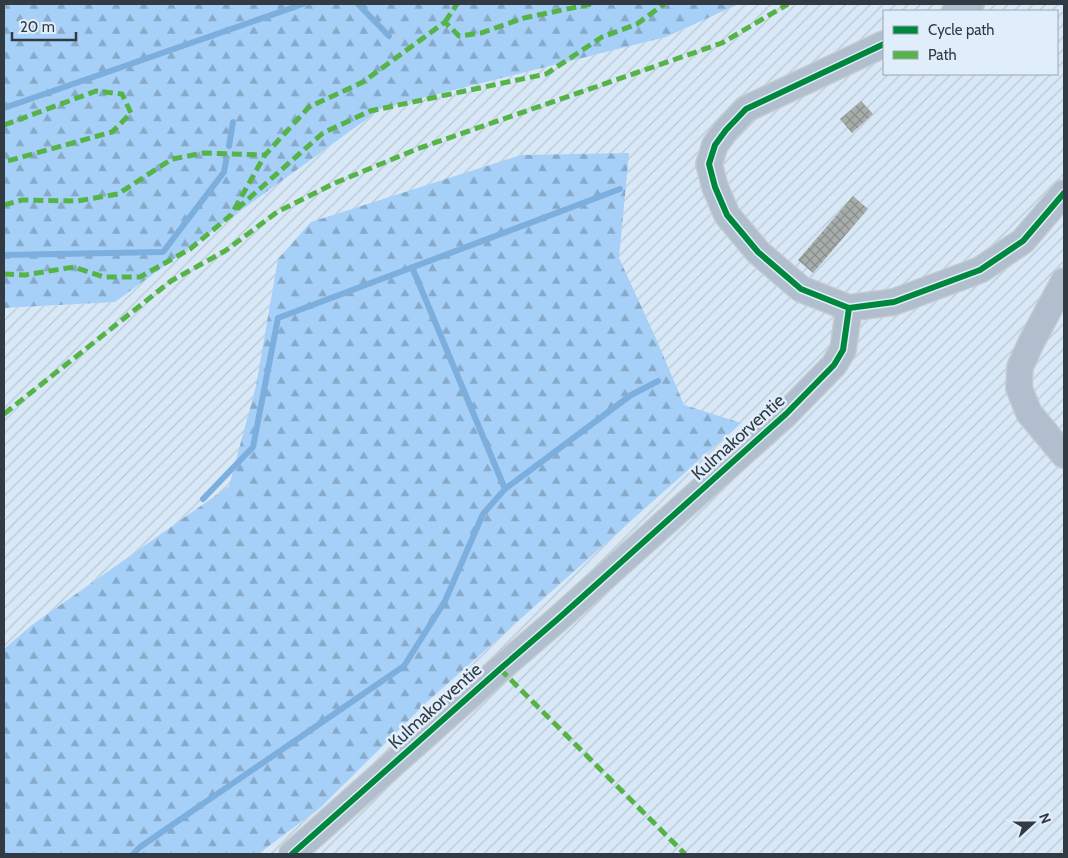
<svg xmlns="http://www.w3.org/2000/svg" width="1068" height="858" font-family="Cabin,sans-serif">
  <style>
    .industrial { fill: url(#industrial-furrows); fill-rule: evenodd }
    .forest { fill: url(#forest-firs) }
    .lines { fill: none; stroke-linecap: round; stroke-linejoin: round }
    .stream { stroke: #7cafdd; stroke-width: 6 }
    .building { fill: url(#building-cross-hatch) }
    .street-casing { stroke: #c4cad0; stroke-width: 28 }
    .street { stroke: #b0becd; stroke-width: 25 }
    .quiet { stroke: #56b347; stroke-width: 5; stroke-dasharray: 10 5; stroke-linecap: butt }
    .cycleway-casing { stroke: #e0eefb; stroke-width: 9 }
    .cycleway { stroke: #00873e; stroke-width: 6 }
    .labels { text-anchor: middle; stroke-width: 5; stroke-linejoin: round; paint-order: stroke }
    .street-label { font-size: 18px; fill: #323b44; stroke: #e0eefb }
  </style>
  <defs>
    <pattern id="industrial-furrows" width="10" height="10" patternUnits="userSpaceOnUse" patternTransform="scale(1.25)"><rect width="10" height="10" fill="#d8e8f7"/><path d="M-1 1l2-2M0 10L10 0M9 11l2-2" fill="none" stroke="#bac8d5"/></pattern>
    <pattern id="forest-firs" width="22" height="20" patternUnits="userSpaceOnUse" patternTransform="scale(1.25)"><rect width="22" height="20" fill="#a6d0f7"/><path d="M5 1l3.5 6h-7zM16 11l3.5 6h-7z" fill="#88aaca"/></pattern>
    <pattern id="building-cross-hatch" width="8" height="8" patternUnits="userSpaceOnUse" patternTransform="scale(1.25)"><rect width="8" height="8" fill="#a7adaa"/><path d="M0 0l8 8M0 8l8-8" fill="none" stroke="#898e8c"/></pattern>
  </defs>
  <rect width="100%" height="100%" fill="#e6eef5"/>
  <path class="industrial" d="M739 4H1064V854H4V308L115 302 382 108 666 37ZM884 11H1057V74H884Z"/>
  <path class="forest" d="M4 4H739L666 37 382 108 115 302 4 308Z
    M629 153 619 258 658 343 684 405 741 423 428 701 320 808 258 854H4V649L32 625 229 486 256 386 278 259 311 222 521 155Z"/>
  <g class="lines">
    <path class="stream" d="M358 4 389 36
      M4 108 303 4
      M229 146 233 122
      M4 255 163 252 224 172 226 161
      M412 267 505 489
      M203 499 253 447 278 318 620 189
      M133 854 140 847 404 666 445 601 483 514 505 489 631 395 658 381"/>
  </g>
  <path class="building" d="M861 101 873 114 852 133 840 119Z
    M853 196 868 209 813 273 798 260Z"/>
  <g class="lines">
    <g class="street-casing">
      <path id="street" d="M955 11 971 4
        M1064 281 1031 343 1020 367 1019 388 1029 413 1064 455
        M849 308 894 302 980 270 1023 241 1064 193
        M292 854 500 669 559 618 786 414 834 365 843 350 849 308 801 289 758 252 727 215 715 187 709 164 715 145 726 130 746 109 884 44"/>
    </g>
    <use href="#street" class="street"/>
    <path class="quiet" d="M445 22 457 4
      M4 125 96 91 122 94 131 113 112 132 4 162
      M4 205 22 200 77 201 118 194 172 159 204 153 265 155
      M237 209 323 133 370 111 546 74 602 37 637 24 664 4
      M4 274 25 275 74 267 104 277H140L190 249 231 215 265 155 309 107 363 82 445 22 459 36 481 33 524 18 591 4
      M4 414 171 281 225 251 277 212 335 183 417 149 722 43 788 4
      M500 669 685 854"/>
    <g class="cycleway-casing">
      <path id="cycleway" d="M849 308 894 302 980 270 1023 241 1064 193
        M292 854 500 669 559 618 786 414 834 365 843 350 849 308 801 289 758 252 727 215 715 187 709 164 715 145 726 130 746 109 884 44"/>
    </g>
    <use href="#cycleway" class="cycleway"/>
  </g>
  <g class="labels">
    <g class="street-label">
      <text transform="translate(738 437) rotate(-42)" y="6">Kulmakorventie</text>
      <text transform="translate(435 706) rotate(-42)" y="6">Kulmakorventie</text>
    </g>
  </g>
  <rect width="1068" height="858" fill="none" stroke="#323b44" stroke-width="10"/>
  <rect x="883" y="10" width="175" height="65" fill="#e0eefb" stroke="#9aa6b2"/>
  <rect x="893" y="26" width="25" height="8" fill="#00873e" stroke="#9aa6b2"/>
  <text x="928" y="35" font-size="15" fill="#323b44">Cycle path</text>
  <rect x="893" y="51" width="25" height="8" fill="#56b347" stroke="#9aa6b2"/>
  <text x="928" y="60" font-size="15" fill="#323b44">Path</text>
  <g transform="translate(1033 823) rotate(69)" stroke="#e0eefb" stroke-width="4" paint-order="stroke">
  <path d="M0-4L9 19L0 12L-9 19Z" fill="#323b44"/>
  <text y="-8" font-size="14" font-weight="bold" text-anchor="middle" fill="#323b44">N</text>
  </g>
  <path d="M12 32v8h64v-8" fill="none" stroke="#323b44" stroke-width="2.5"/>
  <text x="20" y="32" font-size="15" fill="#323b44" stroke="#e0eefb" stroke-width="4" paint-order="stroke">20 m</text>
</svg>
